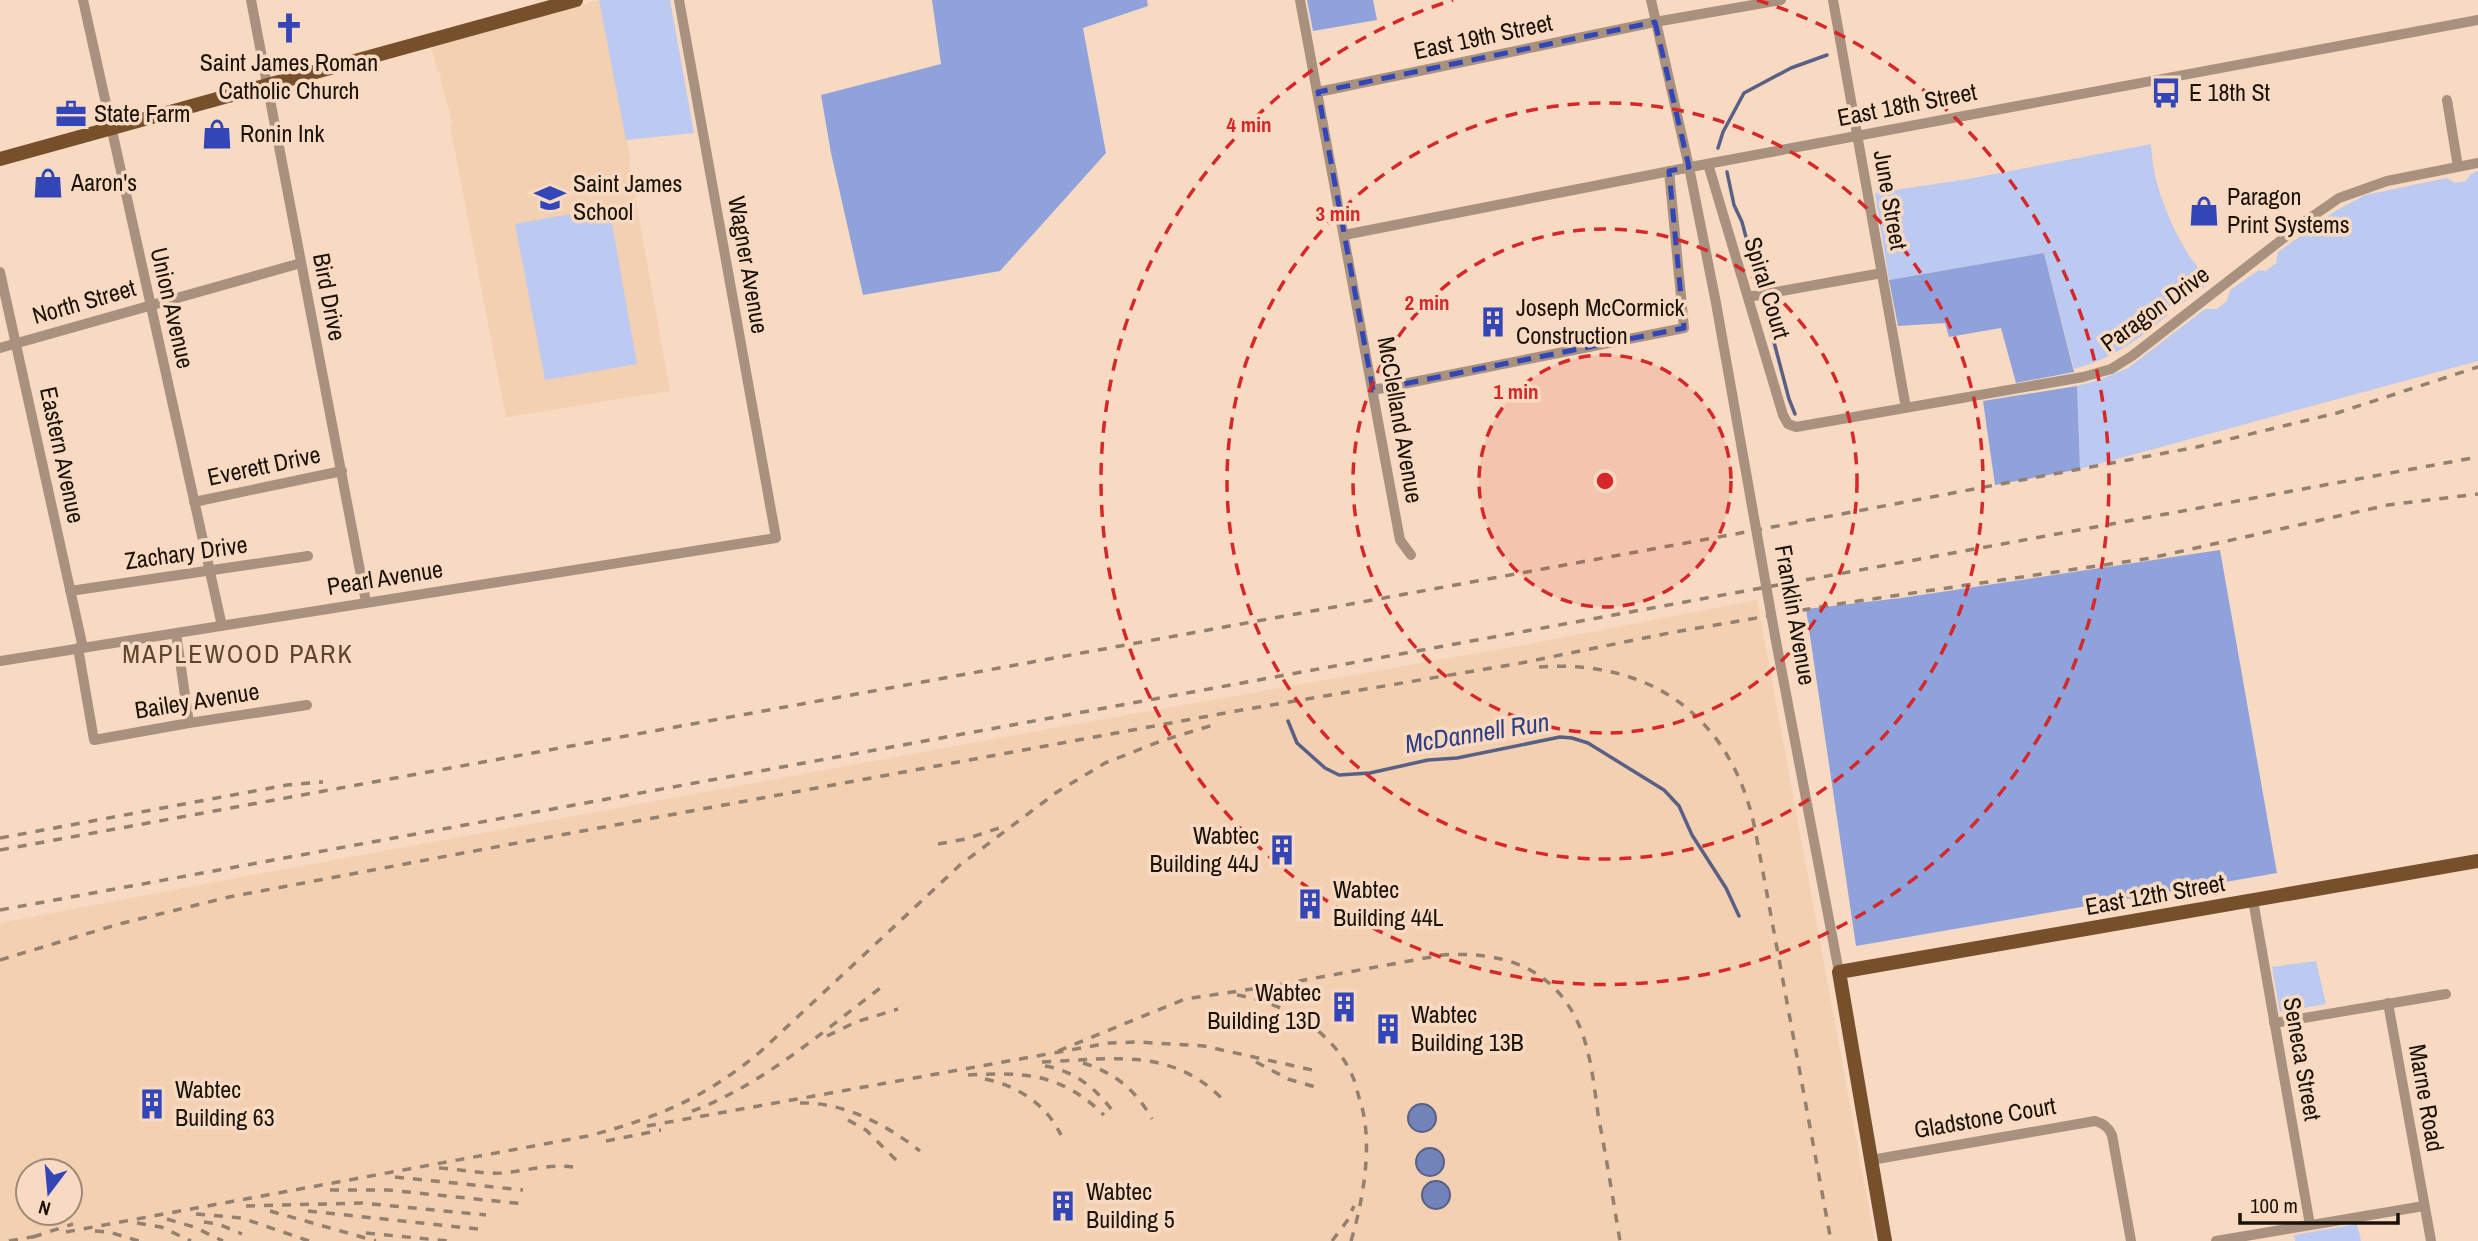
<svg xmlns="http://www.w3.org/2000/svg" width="2478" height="1241" font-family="'Archivo Narrow',sans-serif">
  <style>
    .built { fill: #f3d0b1; fill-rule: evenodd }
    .green { fill: #bcc9f0 }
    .forest { fill: #8fa2db }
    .water { fill: #7283ba; stroke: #586185; stroke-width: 2 }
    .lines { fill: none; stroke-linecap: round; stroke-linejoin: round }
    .stream { stroke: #586185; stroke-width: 3.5 }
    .minor { stroke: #a8917e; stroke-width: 10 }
    .major { stroke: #764f2b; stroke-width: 14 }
    .rail { stroke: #94806e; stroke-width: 3.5; stroke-dasharray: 9 9; stroke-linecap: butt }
    .minor-bridge { stroke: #a8917e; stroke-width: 10 }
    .marked { fill: none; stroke: #3346b8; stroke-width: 5; stroke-dasharray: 14 9; stroke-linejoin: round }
    .ring { fill: none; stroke: #d62828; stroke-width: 3.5; stroke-dasharray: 12 9 }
    .labels { text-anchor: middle; stroke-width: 7; stroke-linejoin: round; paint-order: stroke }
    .street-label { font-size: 24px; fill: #1b1209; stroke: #f7dac1 }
    .poi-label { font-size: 24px; fill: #1b1209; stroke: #f7dac1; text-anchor: start }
    .neighbourhood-label { font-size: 26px; letter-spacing: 2px; fill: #5d4530; stroke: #f7dac1 }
    .water-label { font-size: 26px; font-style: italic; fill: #2f3f84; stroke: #f7dac1 }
    .centre { fill: #d62828; stroke: #f7dac1; stroke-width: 3.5 }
    .ring-label { font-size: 21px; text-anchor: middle; font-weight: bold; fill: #d62828; stroke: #f7dac1; stroke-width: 7; stroke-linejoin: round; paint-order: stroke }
  </style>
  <rect width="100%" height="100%" fill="#f7dac1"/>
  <path class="built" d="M599 0 631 162 629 163 670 391 506 417 450 125 453 124 440 78 441 74 438 72 431 45Z
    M1757 600 1875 1241H0V923L247 876 1059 727 1529 644ZM28 1171H70V1213H28Z"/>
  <path class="green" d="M599 0H670L694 133 626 140Z
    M2151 144C2153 183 2167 218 2187 252 2193 263 2203 272 2211 282L2183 303 2180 302 2167 307 2168 315C2139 339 2112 359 2074 369L2044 253 1889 280 1875 193 1968 179Z
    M2478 171V361L2080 469 2077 386 2099 380 2128 368 2205 309H2217L2227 301 2230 290 2259 270 2266 271 2276 263 2278 252 2337 210 2365 195 2447 178 2455 183 2466 181 2471 174Z
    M609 207 637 364 545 380 515 224Z
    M2316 961 2326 1004 2280 1012 2272 967Z
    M2357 1224 2361 1241H2295L2294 1235Z"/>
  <path class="forest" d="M932 0H1147L1148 6 1083 28 1106 153 1000 271 863 295 831 153 821 95 941 64Z
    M1307 0H1373L1377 20 1313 31Z
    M2044 253 2074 372 2016 383 2001 328 1949 337 1945 323 1898 326 1889 280Z
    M2077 386 2080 469 1995 485 1983 401Z
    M2220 550 2277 873 1856 946 1806 609 1901 598Z"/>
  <path class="water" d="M1408 1118a14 14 0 1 1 28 0a14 14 0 1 1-28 0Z
    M1416 1162a14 14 0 1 1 28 0a14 14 0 1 1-28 0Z
    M1422 1195a14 14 0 1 1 28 0a14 14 0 1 1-28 0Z"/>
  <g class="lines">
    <path class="stream" d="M1718 148 1723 132 1744 93 1791 68 1827 55
      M1727 172 1734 205 1742 222 1757 279
      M1765 308 1789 399 1795 414
      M1288 721 1297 743 1325 768 1339 775 1370 773 1428 760 1457 758 1560 737 1572 738 1588 743 1664 790 1679 806 1692 835 1726 888 1739 916"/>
    <path class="minor" d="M83 0 222 626
      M251 0 366 602
      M1300 0 1400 540 1411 555
      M1651 0 1689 167 1716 303 1744 461
      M1833 0 1906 408
      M1318 92 1655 22 1781 0
      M2447 100 2458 167
      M1708 164 1783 415 1788 424 1796 427 2083 377 2111 369 2132 356 2307 220 2339 198 2387 181 2478 163
      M1344 235 1696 166 2478 20
      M0 272 83 648
      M1748 297 1882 273
      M0 348 301 263
      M1373 390 1684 328 1669 171
      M194 502 342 471
      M70 591 308 556
      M176 633 189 723
      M1775 636 1839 972
      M78 648 94 740 189 723 307 705
      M0 661 776 538 679 0
      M2253 900 2310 1225
      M2388 1003 2431 1241
      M2274 1023 2446 994
      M1871 1160 2095 1121C2103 1123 2109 1128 2112 1135L2131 1241
      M2216 1241 2424 1206"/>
    <path class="major" d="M0 159 576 0
      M1885 1241 1839 972 2478 861"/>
    <path class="rail" d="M1539 667C1652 659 1732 718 1755 829L1831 1241
      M0 838 287 785 323 782
      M938 844 966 839 999 828
      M0 850 1746 532 2197 447 2337 413 2478 367
      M0 910 2478 457
      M0 960 119 924 229 897 506 845 1236 711 1521 663 1669 633 1838 604 2151 558 2388 505 2478 494
      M1237 995C1288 1004 1338 1033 1356 1085
      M827 1036 856 1022 898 1009
      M1058 1051 1185 999 1266 987 1442 955C1501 951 1553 966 1579 1025 1591 1053 1594 1085 1598 1114 1606 1156 1613 1199 1620 1241
      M1042 1062C1112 1059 1175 1046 1227 1104
      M1256 1062 1288 1079 1322 1089
      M1083 1063C1115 1073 1136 1090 1152 1119
      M1045 1066C1075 1071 1097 1089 1114 1113
      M968 1075C1025 1072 1061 1073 1104 1115
      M985 1079C1018 1086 1046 1104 1061 1135
      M800 1103C844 1102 887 1125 920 1151
      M692 1111C763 1085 823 1031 883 986
      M848 1120 866 1130 902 1166
      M647 1126 1109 1043 1138 1042 1204 1046 1317 1071
      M606 1141 661 1130
      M439 1168C460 1169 480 1174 501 1173 526 1171 548 1164 573 1167
      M395 1177 523 1190
      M330 1190H388L525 1204
      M246 1206 362 1203 486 1215
      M270 1211 376 1241
      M308 1211 487 1230
      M196 1214 242 1218 309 1241
      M167 1219 194 1227 223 1241
      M204 1222 218 1224 242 1234
      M137 1223 161 1227 191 1241
      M95 1231 109 1232 139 1241
      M66 1232 588 1136C657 1118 705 1098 760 1052L960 865 1057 792 1105 763 1161 741 1213 725
      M366 1233 448 1241
      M33 1237 73 1224
      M9 1241 43 1235
      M1332 1241 1347 1221 1354 1206
      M1351 1241C1362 1205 1371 1154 1364 1117 1363 1108 1359 1099 1357 1090"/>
    <path class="minor-bridge" d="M1744 461 1775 636"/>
  </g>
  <path class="marked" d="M1655 22 1689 167 1669 171 1684 328 1373 390 1318 92Z"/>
  <circle cx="1605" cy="481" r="126" fill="#d62828" fill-opacity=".12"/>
  <g class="ring">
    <circle cx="1605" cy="481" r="126"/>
    <circle cx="1605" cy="481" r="252"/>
    <circle cx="1605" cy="481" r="378"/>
    <path d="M1757 0A504 504 0 1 1 1453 0"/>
  </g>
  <defs>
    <g id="church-bare" transform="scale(2.415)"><path d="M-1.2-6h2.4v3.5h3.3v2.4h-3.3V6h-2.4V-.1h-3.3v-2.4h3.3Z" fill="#3346b8" stroke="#f7dac1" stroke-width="2.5" paint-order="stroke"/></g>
    <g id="bus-bare" transform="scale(2.415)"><path d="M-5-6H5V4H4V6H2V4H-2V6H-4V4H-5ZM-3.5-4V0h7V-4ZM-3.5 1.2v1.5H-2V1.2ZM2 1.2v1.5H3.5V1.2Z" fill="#3346b8" stroke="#f7dac1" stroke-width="2.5" paint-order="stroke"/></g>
    <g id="office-bare" transform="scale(2.415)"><path d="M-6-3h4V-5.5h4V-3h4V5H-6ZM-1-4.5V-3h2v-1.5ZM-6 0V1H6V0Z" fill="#3346b8" stroke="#f7dac1" stroke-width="2.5" paint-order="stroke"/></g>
    <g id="shop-bare" transform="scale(2.415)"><path d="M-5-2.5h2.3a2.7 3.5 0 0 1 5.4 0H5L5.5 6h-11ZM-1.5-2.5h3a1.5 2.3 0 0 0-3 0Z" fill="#3346b8" stroke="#f7dac1" stroke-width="2.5" paint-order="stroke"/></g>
    <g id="school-bare" transform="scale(2.415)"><path d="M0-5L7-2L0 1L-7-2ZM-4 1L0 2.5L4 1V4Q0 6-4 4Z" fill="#3346b8" stroke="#f7dac1" stroke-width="2.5" paint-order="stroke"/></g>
    <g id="building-bare" transform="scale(2.415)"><path d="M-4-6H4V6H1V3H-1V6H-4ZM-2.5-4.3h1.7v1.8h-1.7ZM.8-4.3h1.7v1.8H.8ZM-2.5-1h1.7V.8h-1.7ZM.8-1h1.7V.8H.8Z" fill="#3346b8" stroke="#f7dac1" stroke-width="2.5" paint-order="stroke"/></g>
  </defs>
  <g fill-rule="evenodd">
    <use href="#church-bare" x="289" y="28"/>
    <use href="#bus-bare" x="2166" y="93"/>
    <use href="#office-bare" x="71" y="114"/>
    <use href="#shop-bare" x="217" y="134"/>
    <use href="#shop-bare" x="48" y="183"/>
    <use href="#school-bare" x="550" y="198"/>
    <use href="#shop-bare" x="2204" y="211"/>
    <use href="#building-bare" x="1493" y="322"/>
    <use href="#building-bare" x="1282" y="850"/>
    <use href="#building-bare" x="1310" y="904"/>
    <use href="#building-bare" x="1344" y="1007"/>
    <use href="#building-bare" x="1388" y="1029"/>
    <use href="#building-bare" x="152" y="1104"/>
    <use href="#building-bare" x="1063" y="1206"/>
  </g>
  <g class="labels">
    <g class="street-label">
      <text transform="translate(1483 37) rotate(-12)" y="8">East 19th Street</text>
      <text transform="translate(1907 105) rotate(-11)" y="8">East 18th Street</text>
      <text transform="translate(1890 200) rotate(80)" y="8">June Street</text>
      <text transform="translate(748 265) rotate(80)" y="8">Wagner Avenue</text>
      <text transform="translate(1767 288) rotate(73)" y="8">Spiral Court</text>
      <text transform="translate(329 297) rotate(79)" y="8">Bird Drive</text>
      <text transform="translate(84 302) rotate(-16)" y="8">North Street</text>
      <text transform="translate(172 308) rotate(77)" y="8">Union Avenue</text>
      <text transform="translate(2155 309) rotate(-36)" y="8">Paragon Drive</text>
      <text transform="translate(1400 420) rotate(80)" y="8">McClelland Avenue</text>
      <text transform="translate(62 455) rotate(78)" y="8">Eastern Avenue</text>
      <text transform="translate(264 466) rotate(-12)" y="8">Everett Drive</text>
      <text transform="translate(186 553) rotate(-8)" y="8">Zachary Drive</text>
      <text transform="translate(385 578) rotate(-9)" y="8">Pearl Avenue</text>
      <text transform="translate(1795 615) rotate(80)" y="8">Franklin Avenue</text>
      <text transform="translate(197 701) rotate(-9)" y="8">Bailey Avenue</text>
      <text transform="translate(2155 895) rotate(-10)" y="8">East 12th Street</text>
      <text transform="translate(2302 1059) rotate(80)" y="8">Seneca Street</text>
      <text transform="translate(2426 1098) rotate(80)" y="8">Marne Road</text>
      <text transform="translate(1985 1118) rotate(-10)" y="8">Gladstone Court</text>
    </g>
    <g class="poi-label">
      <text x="289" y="71" text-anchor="middle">Saint James Roman<tspan x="289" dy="28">Catholic Church</tspan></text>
      <text x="2189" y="101">E 18th St</text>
      <text x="94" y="122">State Farm</text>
      <text x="240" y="142">Ronin Ink</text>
      <text x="71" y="191">Aaron's</text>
      <text x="573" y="192">Saint James<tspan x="573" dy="28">School</tspan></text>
      <text x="2227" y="205">Paragon<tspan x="2227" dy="28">Print Systems</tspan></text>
      <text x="1516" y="316">Joseph McCormick<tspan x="1516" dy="28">Construction</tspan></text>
      <text x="1259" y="844" text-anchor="end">Wabtec<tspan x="1259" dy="28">Building 44J</tspan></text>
      <text x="1333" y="898">Wabtec<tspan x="1333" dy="28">Building 44L</tspan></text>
      <text x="1321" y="1001" text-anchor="end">Wabtec<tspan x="1321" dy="28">Building 13D</tspan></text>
      <text x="1411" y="1023">Wabtec<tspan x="1411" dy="28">Building 13B</tspan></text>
      <text x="175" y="1098">Wabtec<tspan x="175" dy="28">Building 63</tspan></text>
      <text x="1086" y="1200">Wabtec<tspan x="1086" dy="28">Building 5</tspan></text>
    </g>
    <g class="neighbourhood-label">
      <text x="238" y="663">MAPLEWOOD PARK</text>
    </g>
    <g class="water-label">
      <text transform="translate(1477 733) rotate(-9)" y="9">McDannell Run</text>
    </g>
  </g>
  <circle cx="1605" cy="481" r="10" class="centre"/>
  <g class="ring-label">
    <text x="1249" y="132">4 min</text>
    <text x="1338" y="221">3 min</text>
    <text x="1427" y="310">2 min</text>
    <text x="1516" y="399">1 min</text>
  </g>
  <g transform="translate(49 1192) rotate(196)"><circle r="33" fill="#f7dac1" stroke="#9f8a77" stroke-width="2"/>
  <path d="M0-5L12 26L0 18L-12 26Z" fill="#3346b8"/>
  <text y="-10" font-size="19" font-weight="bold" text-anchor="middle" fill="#1b1209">N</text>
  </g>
  <path d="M2240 1213v10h158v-10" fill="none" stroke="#1b1209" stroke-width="3.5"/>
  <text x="2250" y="1213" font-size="21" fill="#1b1209" stroke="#f7dac1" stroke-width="5" paint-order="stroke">100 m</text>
</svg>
